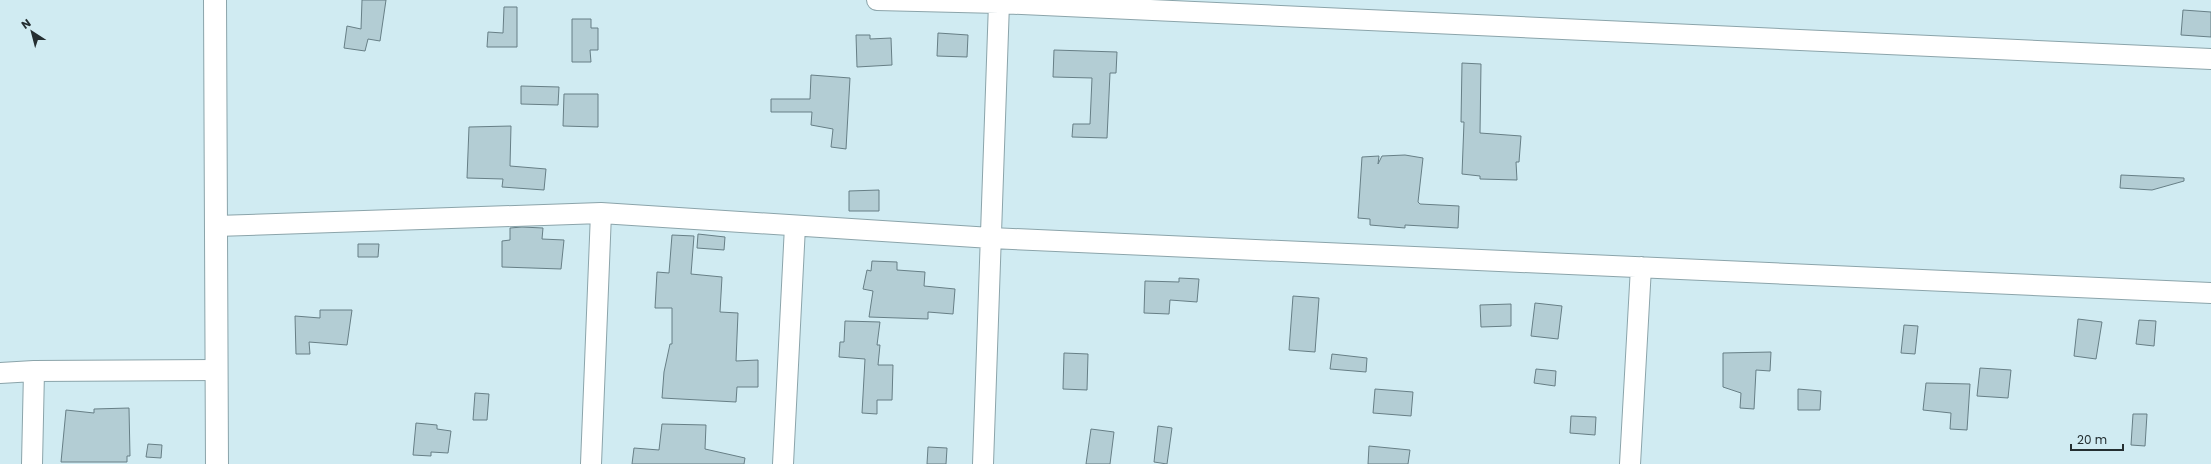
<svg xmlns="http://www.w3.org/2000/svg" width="2211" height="464" font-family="Poppins,sans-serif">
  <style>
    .building { fill: #b3cdd4; stroke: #677f86 }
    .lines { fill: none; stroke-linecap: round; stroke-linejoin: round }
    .minor-casing { stroke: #8ba4aa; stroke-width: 22 }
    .highway-casing { stroke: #8ba4aa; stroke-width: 24 }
    .minor { stroke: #fff; stroke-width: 20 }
    .highway { stroke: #fff; stroke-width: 22 }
  </style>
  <rect width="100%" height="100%" fill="#d0ebf2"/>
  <path class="building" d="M362 0H386L380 41 368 39 365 51 344 48 347 26 361 29Z
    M504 7H517V47H487L488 32 503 33Z
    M2183 10 2211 12V37L2181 35Z
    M572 19H591V28H598V50H590L591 62H572Z
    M938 33 968 35 967 57 937 56Z
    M856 35H870V39L891 38 892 65 857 67Z
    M1054 50 1117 52 1116 73H1110L1107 138 1072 137 1073 124H1090L1092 78 1053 77Z
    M1462 63 1481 64 1480 133 1521 136 1519 162H1516L1517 180 1480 179V176L1462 174 1464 122H1461Z
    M811 75 850 78 846 149 831 147 833 129 811 125 812 112H771V99H810Z
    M521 86 559 87 558 105 521 104Z
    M564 94H598V127L563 126Z
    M511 126 510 166 546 169 544 190 502 187 503 179 467 178 469 127Z
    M1405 155 1423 158 1418 202 1420 204 1459 206 1458 228 1405 225V228L1370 225V219L1358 218 1362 157 1379 156 1378 164 1382 156Z
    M2121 175 2184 178V181L2152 190 2120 188Z
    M879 190V211H849V191Z
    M522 227 543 228 542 239 564 240 561 269 502 267V241L510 240V228Z
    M698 234 725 237 724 250 697 248Z
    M672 235 694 236 691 274 722 277 720 312 738 313 736 361 758 360V387H737L736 402 662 398 664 372 670 344H672V308H655L657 272 669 273Z
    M358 244H379L378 257H358Z
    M872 261 897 262V270L925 272 924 286 955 289 953 314 928 312V319L869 317 873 291 863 289 867 270 871 271Z
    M1179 278 1199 279 1197 302 1170 300 1169 314 1144 313 1145 281 1179 282Z
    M1293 296 1319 298 1315 352 1289 350Z
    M1535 303 1562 306 1558 339 1531 336Z
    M1511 304V326L1481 327 1480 305Z
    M320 310H352L347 345 309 342 310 354H296L295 316 320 318Z
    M2078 319 2102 322 2096 359 2074 356Z
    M2139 320 2156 321 2154 346 2136 344Z
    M845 321 880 322 877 345H880L878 365H893L892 400H877V414L862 413 865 359 839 357 840 342H844Z
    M1904 325 1918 326 1915 354 1901 353Z
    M1771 352 1770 371 1756 370 1754 409 1740 408 1741 393 1723 387V353Z
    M1064 353 1088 354 1087 390 1063 389Z
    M1332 354 1367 358 1366 372 1330 369Z
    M1980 368 2011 370 2008 398 1977 396Z
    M1536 369 1556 371 1555 386 1534 383Z
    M1926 383 1970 384 1967 430 1950 429 1951 413 1923 410Z
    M1375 389 1413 392 1411 416 1373 413Z
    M1798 389 1821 391 1820 410H1798Z
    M475 393 489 394 487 420H473Z
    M129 408 130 456H127V462H61L66 410 94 413V409Z
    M2133 414H2147L2145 446 2131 445Z
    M1571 416 1596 417 1595 435 1570 433Z
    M416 423 437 425V429L451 431 448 453 431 452V456L413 455Z
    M662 424 706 425 705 449 745 458 744 464H632L634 448 659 450Z
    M1158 426 1172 428 1167 464 1154 462Z
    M1091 429 1114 432 1110 464H1086Z
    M148 444 162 445 161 458 146 457Z
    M1369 446 1410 450 1408 464H1368Z
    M928 447 947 448 946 464H927Z"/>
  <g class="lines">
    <g class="minor-casing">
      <path id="minor" d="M877 0 999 3 2211 59
        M216 226 601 213 991 238 2211 293
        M0 373 34 371 216 370
        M32 464 34 371
        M591 464 601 213
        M783 464 795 226
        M983 464 999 3
        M1630 464 1641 267"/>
    </g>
    <g class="highway-casing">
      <path id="highway" d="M215 0 217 464"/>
    </g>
    <use href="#minor" class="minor"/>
    <use href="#highway" class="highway"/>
  </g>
  <g transform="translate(32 32) rotate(324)" stroke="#d0ebf2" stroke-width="3" paint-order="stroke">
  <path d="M0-3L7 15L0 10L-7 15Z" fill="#242e31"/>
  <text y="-6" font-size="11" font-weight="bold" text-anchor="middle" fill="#242e31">N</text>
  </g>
  <path d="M2071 444v6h52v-6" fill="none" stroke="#242e31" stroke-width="2"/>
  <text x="2077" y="444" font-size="12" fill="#242e31" stroke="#d0ebf2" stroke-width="3" paint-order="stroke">20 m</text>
</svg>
